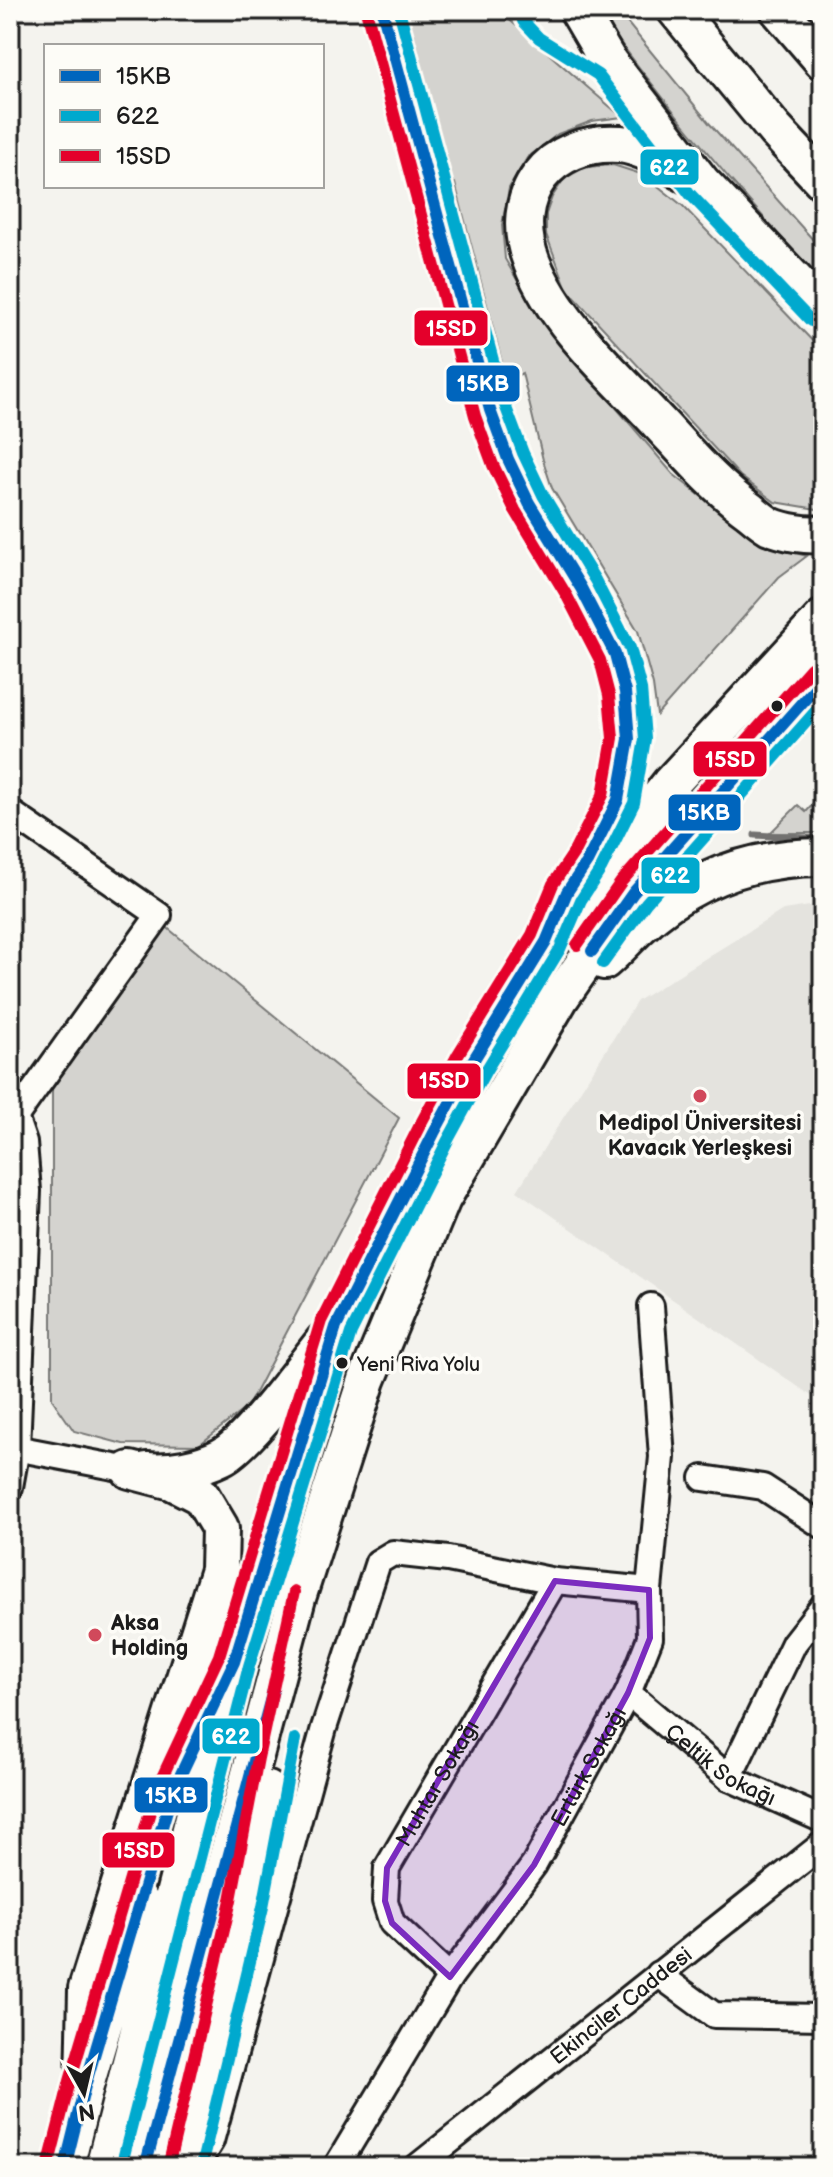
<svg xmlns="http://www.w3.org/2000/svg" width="833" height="2177" font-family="'Balsamiq Sans',sans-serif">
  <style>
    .built { fill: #e4e3de }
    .green { fill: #d4d3cf; stroke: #787876; stroke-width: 2 }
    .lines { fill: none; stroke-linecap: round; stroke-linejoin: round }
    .stream { stroke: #72716f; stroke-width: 7 }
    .minor-casing { stroke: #1c1c1c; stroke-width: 30 }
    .highway-casing { stroke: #1c1c1c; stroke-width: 42 }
    .minor { stroke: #fdfcf7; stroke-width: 24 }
    .highway { stroke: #fdfcf7; stroke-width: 36 }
    .bus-1-casing { stroke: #fdfcf7; stroke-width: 18 }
    .bus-2-casing { stroke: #fdfcf7; stroke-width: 18 }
    .bus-3-casing { stroke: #fdfcf7; stroke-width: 18 }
    .bus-1 { stroke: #0065bd; stroke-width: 12 }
    .bus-2 { stroke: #00a9ce; stroke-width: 12 }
    .bus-3 { stroke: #e4002b; stroke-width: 12 }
    .marked { fill: #7b2cbf; fill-opacity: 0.2; stroke: #7b2cbf; stroke-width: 6; stroke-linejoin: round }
    .bus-dot { fill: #1c1c1c; stroke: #fdfcf7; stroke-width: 3 }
    .poi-dot { fill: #d1495b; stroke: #fdfcf7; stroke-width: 3 }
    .labels { text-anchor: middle; stroke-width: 7; stroke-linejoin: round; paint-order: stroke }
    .bus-label { font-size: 20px; fill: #1c1c1c; stroke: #fdfcf7; text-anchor: start }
    .poi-label { font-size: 22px; font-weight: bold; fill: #1c1c1c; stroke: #fdfcf7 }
    .street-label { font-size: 22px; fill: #1c1c1c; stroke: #fdfcf7 }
    .line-badge { stroke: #fdfcf7; stroke-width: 3 }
    .badge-label { font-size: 22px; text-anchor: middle; font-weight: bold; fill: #fff }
  </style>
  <rect width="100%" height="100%" fill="#f4f3ee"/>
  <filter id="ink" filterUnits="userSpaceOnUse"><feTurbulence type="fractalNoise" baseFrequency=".0125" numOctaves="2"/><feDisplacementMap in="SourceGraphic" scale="16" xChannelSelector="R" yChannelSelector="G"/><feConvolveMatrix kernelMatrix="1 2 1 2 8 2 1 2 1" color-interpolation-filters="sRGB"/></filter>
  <g filter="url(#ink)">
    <path class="built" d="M823 904V1404L517 1191 637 1001 783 910Z"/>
    <path class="green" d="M398 10H498L622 117 592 121 558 134 527 158 509 188 502 225 505 259 539 318 673 474 761 544 807 556 779 577 657 715 653 685 638 631 552 488 543 460 522 373 507 381 455 183 442 184Z
      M596 10H617L709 123 823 251V282C741 196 666 106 596 10Z
      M613 165 644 175 683 206 823 352V510L775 502 740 476 567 289 546 234V214L552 197 564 179 585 167Z
      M823 793V833H770L798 805 806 812Z
      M164 925 399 1118 248 1406 199 1445 123 1444 74 1431 52 1399V1087Z"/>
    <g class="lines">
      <path class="stream" d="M755 835 823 839"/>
      <g class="minor-casing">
        <g id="minor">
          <path d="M10 812 159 915 15 1117"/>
          <path d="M10 1113 15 1117 24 1143 28 1191 17 1448 10 1487"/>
          <path d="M10 1447 130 1470"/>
          <path d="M703 1478 763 1487 823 1526"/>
          <path id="s1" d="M628 1693 729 1778 823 1820"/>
          <path d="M729 1778 794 1643 823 1606"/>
          <path d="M658 1974 714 2015 823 2017"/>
          <path id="s2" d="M450 1977 392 1923 385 1901 387 1868 555 1581"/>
          <path d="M195 2167 211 2141 324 1728 378 1562 393 1553 448 1559 555 1581 649 1590"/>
          <path id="s3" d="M336 2167 450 1977 534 1865 628 1693 650 1638 649 1590 662 1457 651 1306"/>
          <path id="s4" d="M417 2167 823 1844"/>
        </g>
      </g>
      <g class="highway-casing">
        <path id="highway" d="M382 10 490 410C502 443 514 476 531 506 586 603 657 681 618 801 610 822 598 842 588 861
          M578 10 609 63 702 183 823 310
          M676 10 775 130 823 181
          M779 10 823 61
          M702 183C677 170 648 147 620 144 550 139 505 196 532 263 557 326 614 374 659 423 688 454 715 486 750 511 756 516 763 522 770 526 784 532 807 536 823 534
          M604 961C617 950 628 937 640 926 691 878 754 857 823 857
          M147 1471C170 1473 199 1468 221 1457 248 1444 303 1367 325 1340
          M85 2086 87 1989 219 1570 220 1528 201 1496 172 1481 130 1470
          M65 2167 85 2086 140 1901
          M104 2167 234 1662 336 1327 471 1064 546 942 670 784 823 618
          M145 2167 297 1598 367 1380 442 1199 560 998 633 893 823 679
          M185 2167 247 1903 268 1790"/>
      </g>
      <use href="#minor" class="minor"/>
      <use href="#highway" class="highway"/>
      <g class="bus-1-casing">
        <path id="bus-1" d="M592 951 633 893 823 679
          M65 2167 85 2086 172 1793 234 1662 336 1327 434 1133 471 1064 546 942 567 892 587 862 618 800 629 739 625 692 615 654 581 588 529 503 508 459 490 410 382 10
          M145 2167 273 1690"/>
      </g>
      <g class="bus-2-casing">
        <path id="bus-2" d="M523 21 539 38 598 75 690 194 811 321
          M603 963 646 903 823 703
          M121 2167 249 1666 351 1333 448 1140 485 1072 560 949 581 900 601 869 634 803 645 739 641 689 630 648 595 580 543 495 523 453 505 405 399 10
          M201 2167 263 1907 295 1739"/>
      </g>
      <g class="bus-3-casing">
        <path id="bus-3" d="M577 945 621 882 811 668
          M49 2163 70 2081 157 1788 219 1656 321 1321 420 1125 457 1056 532 935 553 884 573 854 603 795 613 738 609 695 600 660 567 596 515 510 493 465 475 416 367 14
          M169 2163 231 1900 258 1758 294 1592"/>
      </g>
      <use href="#bus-1" class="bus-1"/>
      <use href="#bus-2" class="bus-2"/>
      <use href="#bus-3" class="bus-3"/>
    </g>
  </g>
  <path class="marked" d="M555 1581 649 1590 650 1638 628 1693 534 1865 450 1977 392 1923 385 1901 387 1868Z"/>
  <g class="bus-dot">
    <circle cx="777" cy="706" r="7"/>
    <circle cx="342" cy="1363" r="7"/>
  </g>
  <g class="poi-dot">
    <circle cx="700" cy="1096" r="8"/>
    <circle cx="95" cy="1635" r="8"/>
  </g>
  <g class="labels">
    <g class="bus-label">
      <text x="357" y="1371">Yeni Riva Yolu</text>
    </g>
    <g class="poi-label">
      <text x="700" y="1130">Medipol Üniversitesi<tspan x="700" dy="25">Kavacık Yerleşkesi</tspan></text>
      <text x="111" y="1630" text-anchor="start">Aksa<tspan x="111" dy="25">Holding</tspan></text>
    </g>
    <g class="street-label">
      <text dy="8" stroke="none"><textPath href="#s1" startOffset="118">Çeltik Sokaḡı</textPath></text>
      <text dy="8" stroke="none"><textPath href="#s3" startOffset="474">Ertürk Sokağı</textPath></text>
      <text dy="8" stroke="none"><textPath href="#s2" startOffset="234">Muhtar Sokağı</textPath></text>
      <text dy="8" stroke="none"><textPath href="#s4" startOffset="260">Ekinciler Caddesi</textPath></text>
    </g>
  </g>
  <g class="line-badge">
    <rect x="639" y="148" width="61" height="38" rx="8" fill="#00a9ce"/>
    <rect x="413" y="309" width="76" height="38" rx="8" fill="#e4002b"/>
    <rect x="445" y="364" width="76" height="39" rx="8" fill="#0065bd"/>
    <rect x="692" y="740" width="76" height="38" rx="8" fill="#e4002b"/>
    <rect x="667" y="793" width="75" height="39" rx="8" fill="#0065bd"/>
    <rect x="640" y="856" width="61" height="39" rx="8" fill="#00a9ce"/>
    <rect x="406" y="1062" width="76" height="38" rx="8" fill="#e4002b"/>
    <rect x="201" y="1717" width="60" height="38" rx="8" fill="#00a9ce"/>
    <rect x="133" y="1776" width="76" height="38" rx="8" fill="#0065bd"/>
    <rect x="101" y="1831" width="75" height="38" rx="8" fill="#e4002b"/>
  </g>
  <g class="badge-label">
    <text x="669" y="175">622</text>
    <text x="451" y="336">15SD</text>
    <text x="483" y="391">15KB</text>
    <text x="730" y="767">15SD</text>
    <text x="704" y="820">15KB</text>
    <text x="670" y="883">622</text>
    <text x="444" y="1088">15SD</text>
    <text x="231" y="1744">622</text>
    <text x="171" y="1803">15KB</text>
    <text x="139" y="1858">15SD</text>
  </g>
  <rect width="833" height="2177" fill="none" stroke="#fdfcf7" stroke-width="40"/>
  <rect x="20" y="20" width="793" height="2137" fill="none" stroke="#1c1c1c" stroke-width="3" filter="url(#ink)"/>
  <rect x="44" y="44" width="280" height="144" fill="#fdfcf7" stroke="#a3a29f" stroke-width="2"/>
  <rect x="60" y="70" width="40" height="12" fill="#0065bd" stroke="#a3a29f" stroke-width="2"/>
  <text x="116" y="84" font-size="24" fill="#1c1c1c">15KB</text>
  <rect x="60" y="110" width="40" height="12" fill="#00a9ce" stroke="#a3a29f" stroke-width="2"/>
  <text x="116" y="124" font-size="24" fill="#1c1c1c">622</text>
  <rect x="60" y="150" width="40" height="12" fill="#e4002b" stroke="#a3a29f" stroke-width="2"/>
  <text x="116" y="164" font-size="24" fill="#1c1c1c">15SD</text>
  <g transform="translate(84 2093) rotate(172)" stroke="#fdfcf7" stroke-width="6" paint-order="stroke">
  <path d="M0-6L14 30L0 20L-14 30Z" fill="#1c1c1c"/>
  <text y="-12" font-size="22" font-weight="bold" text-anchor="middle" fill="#1c1c1c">N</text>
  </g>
</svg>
